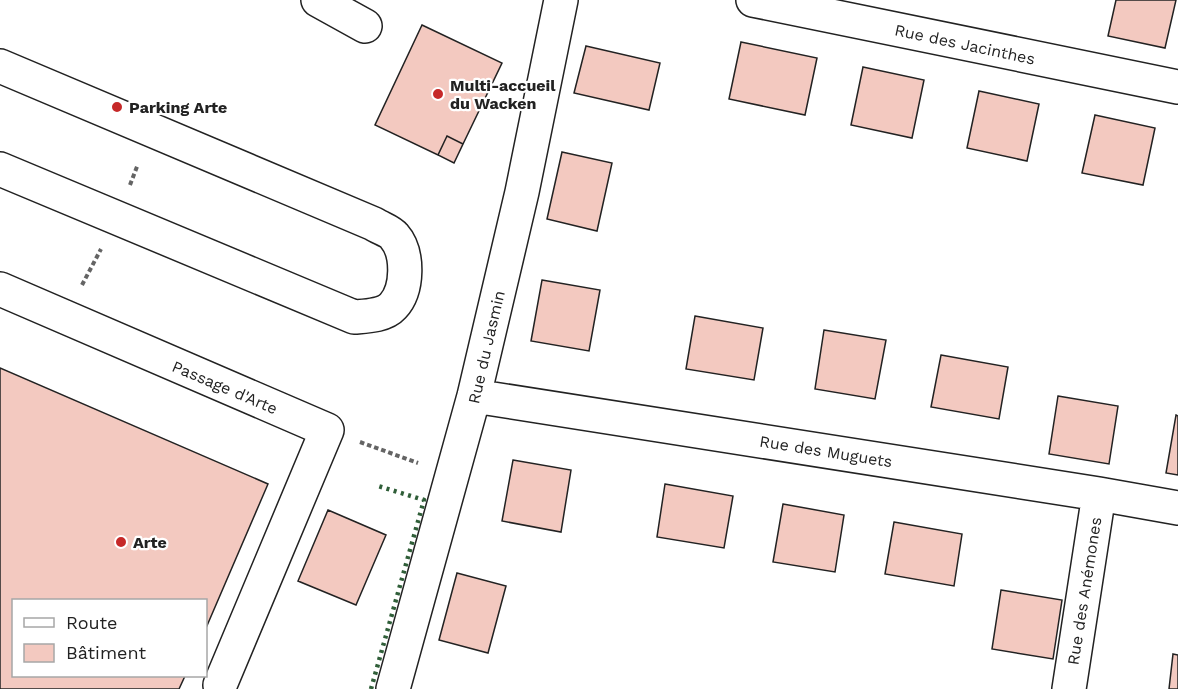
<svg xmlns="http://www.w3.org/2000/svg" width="1178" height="689" font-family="'Work Sans',sans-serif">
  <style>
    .building { fill: #f3c9c0; stroke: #222; stroke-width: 1.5 }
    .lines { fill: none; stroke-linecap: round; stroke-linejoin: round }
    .minor-casing { stroke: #222; stroke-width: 36 }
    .path { stroke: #646464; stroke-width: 4; stroke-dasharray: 4.5 3; stroke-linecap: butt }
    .minor { stroke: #fff; stroke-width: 33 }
    .hedge { stroke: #2f5e38; stroke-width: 4.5; stroke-dasharray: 3 4.5; stroke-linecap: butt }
    .poi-dot { fill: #c62828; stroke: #fff; stroke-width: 2 }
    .labels { text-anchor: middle; stroke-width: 4.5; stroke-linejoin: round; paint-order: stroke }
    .street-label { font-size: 16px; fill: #222; stroke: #fff }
    .poi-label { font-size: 16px; font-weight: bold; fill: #222; stroke: #fff; text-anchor: start }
  </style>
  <rect width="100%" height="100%" fill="#fff"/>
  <path class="building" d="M1116 0H1176L1165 48 1108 36Z
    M422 25 502 63 463 144 447 136 438 155 375 125Z
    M741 42 817 58 805 115 729 99Z
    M586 46 660 63 649 110 574 93Z
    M863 67 924 80 912 138 851 125Z
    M979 91 1039 104 1027 161 967 148Z
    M1095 115 1155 128 1143 185 1082 173Z
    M447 136 463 144 454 163 438 155Z
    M562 152 612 163 597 231 547 219Z
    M542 280 600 290 589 351 531 341Z
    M695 316 763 328 754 380 686 369Z
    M824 330 886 340 875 399 815 389Z
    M941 355 1008 367 999 419 931 407Z
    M0 368 268 484 206 628V600H14V676H185L179 689H0Z
    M1058 396 1118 406 1109 464 1049 454Z
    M1176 415 1178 416V475L1166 473Z
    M513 460 571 470 561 532 502 521Z
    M665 484 733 496 724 548 657 537Z
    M783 504 844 515 835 572 773 562Z
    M328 510 386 535 356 605 298 581Z
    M894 522 962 534 954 586 885 574Z
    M457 573 506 586 488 653 439 640Z
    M1001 590 1062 600 1053 659 992 649Z
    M1173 654 1178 655V689H1169Z"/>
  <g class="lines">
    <g class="minor-casing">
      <path id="minor" d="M318 0 365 26
        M753 0 1178 87
        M0 66 374 224C380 228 390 231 394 236 409 253 408 290 393 306 384 316 366 316 354 317L0 169
        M0 289 327 430 220 685
        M474 396 1099 494 1178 508
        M393 689 474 396 522 192 561 0
        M1069 689 1099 494"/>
    </g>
    <path class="path" d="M130 185 138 164
      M82 285 101 249
      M360 442 418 463"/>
    <use href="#minor" class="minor"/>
    <path class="hedge" d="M371 689 424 500 378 486"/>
  </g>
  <g class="poi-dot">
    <circle cx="438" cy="94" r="6"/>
    <circle cx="117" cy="107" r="6"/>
    <circle cx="121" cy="542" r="6"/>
  </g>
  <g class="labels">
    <g class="street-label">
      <text transform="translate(965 44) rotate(12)" y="6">Rue des Jacinthes</text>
      <text transform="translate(486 347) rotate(-77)" y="6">Rue du Jasmin</text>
      <text transform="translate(225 387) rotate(23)" y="6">Passage d'Arte</text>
      <text transform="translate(826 451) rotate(9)" y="6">Rue des Muguets</text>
      <text transform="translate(1084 591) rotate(-81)" y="6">Rue des Anémones</text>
    </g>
    <g class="poi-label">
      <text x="450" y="91">Multi-accueil<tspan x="450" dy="18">du Wacken</tspan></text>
      <text x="129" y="113">Parking Arte</text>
      <text x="133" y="548">Arte</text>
    </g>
  </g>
  <rect x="12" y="599" width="195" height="78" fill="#ffffff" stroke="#a7a7a7" stroke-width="1.5"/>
  <rect x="24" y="618" width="30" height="9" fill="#ffffff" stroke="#a7a7a7" stroke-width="1.5"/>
  <text x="66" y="629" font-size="18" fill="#222222">Route</text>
  <rect x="24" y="644" width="30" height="18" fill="#f3c9c0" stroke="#a7a7a7" stroke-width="1.5"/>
  <text x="66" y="659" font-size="18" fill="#222222">Bâtiment</text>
</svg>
